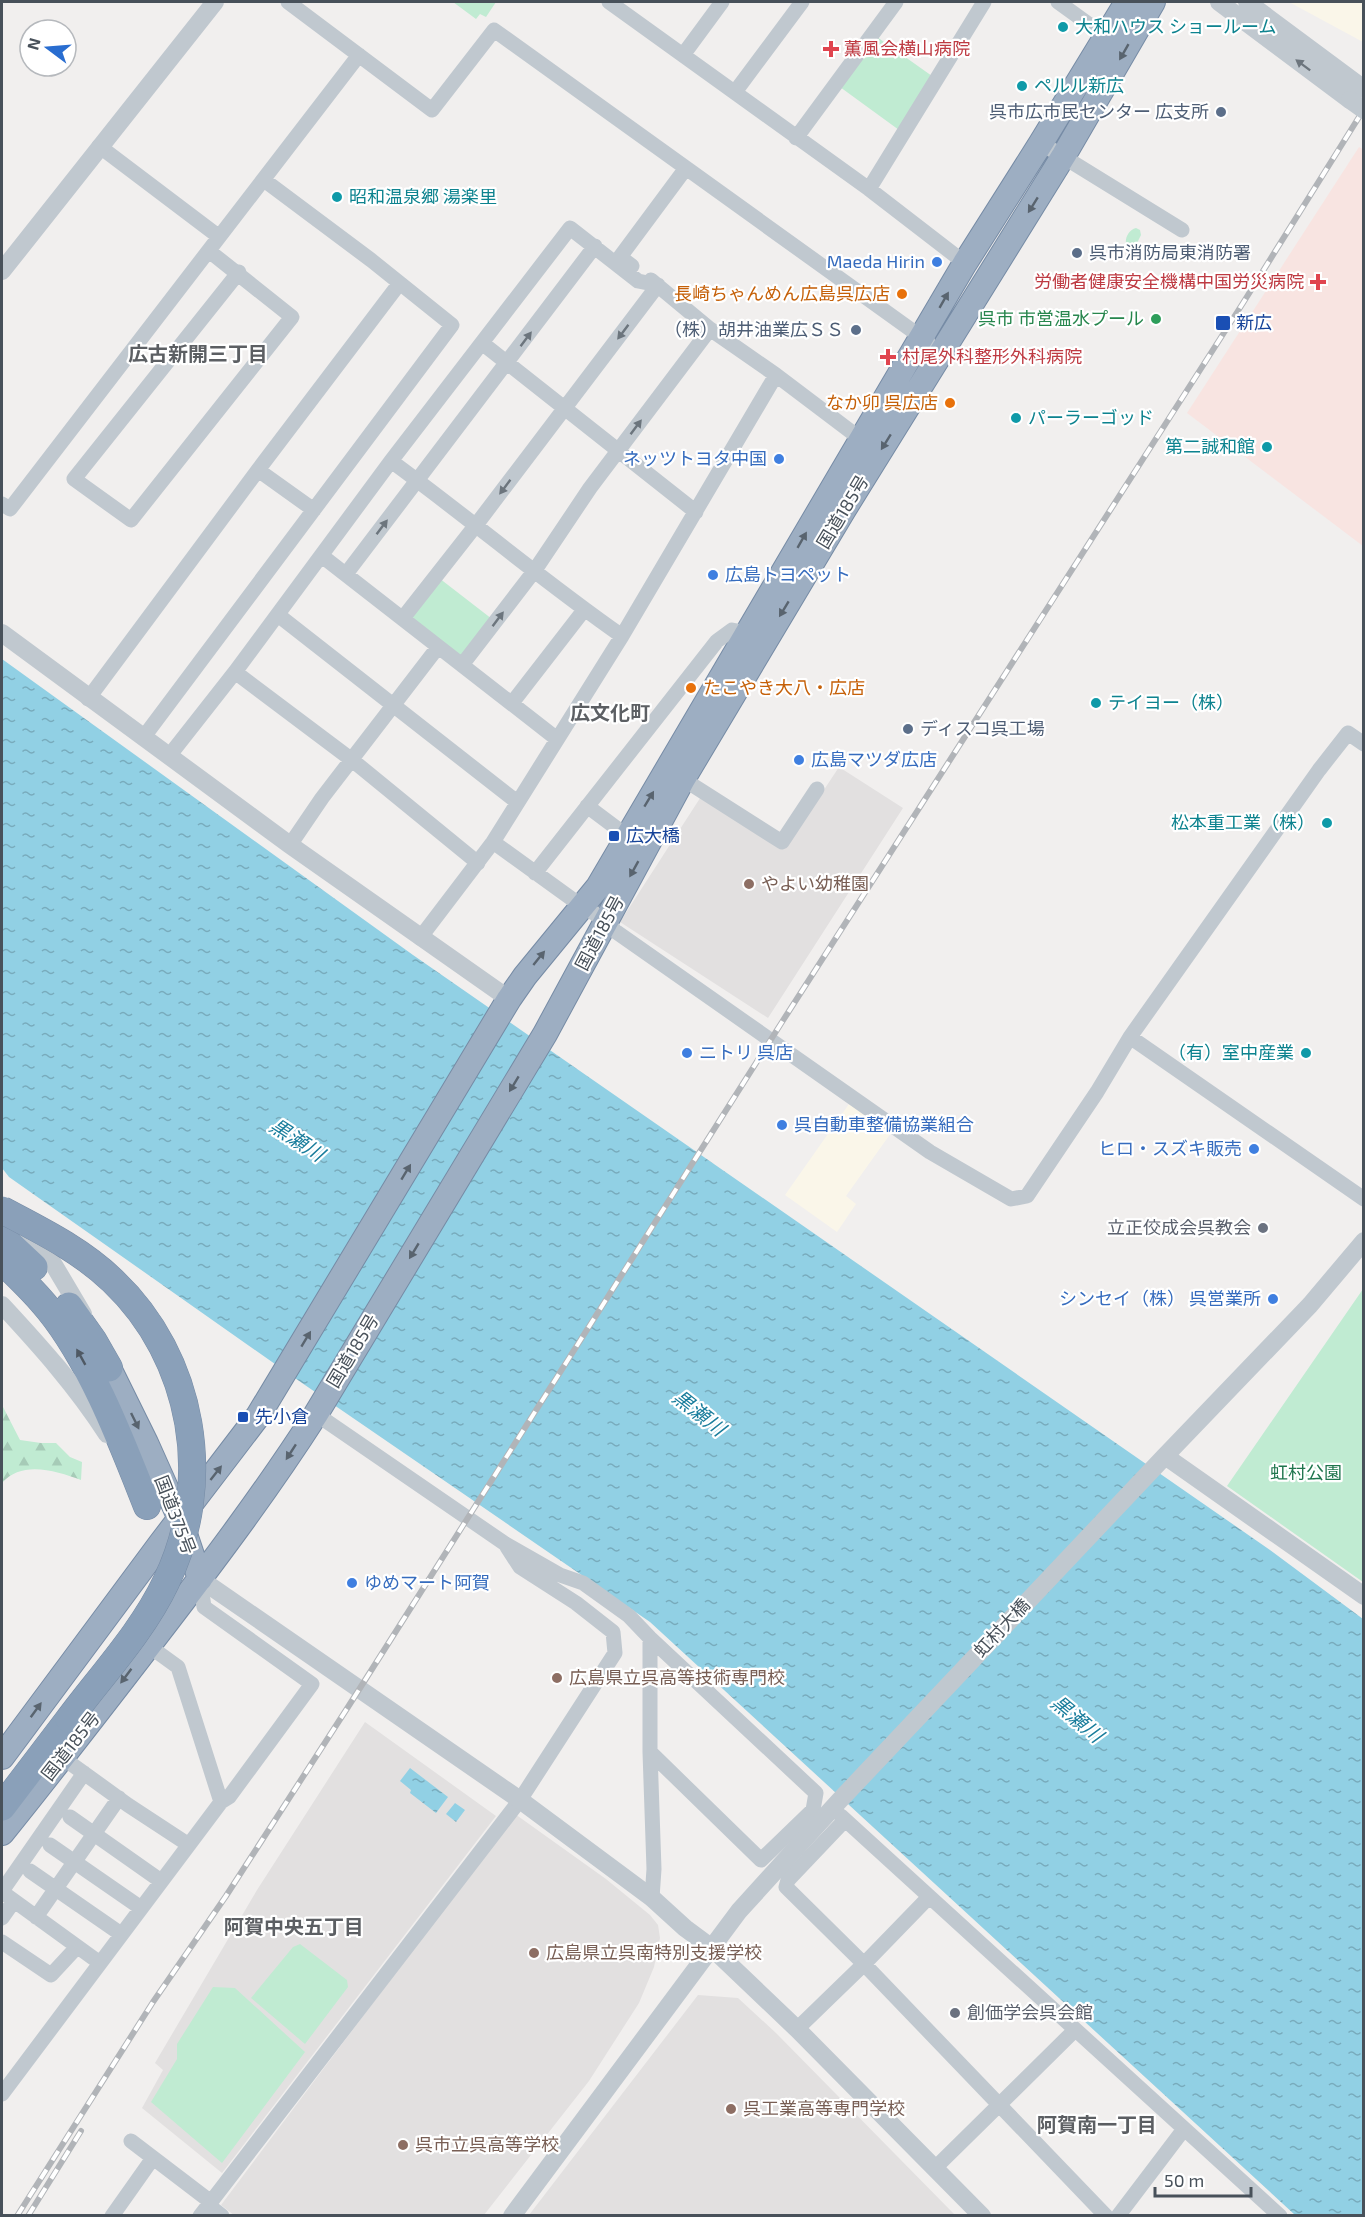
<svg xmlns="http://www.w3.org/2000/svg" width="1365" height="2217" font-family="'Exo 2','Noto Sans JP',sans-serif">
  <style>
    .commercial { fill: #faf6e9 }
    .education { fill: #e2e0e0 }
    .medical { fill: #f8e4e1 }
    .green { fill: #c0ebd2 }
    .forest { fill: url(#forest-firs) }
    .water { fill: url(#water-ripples) }
    .lines { fill: none; stroke-linecap: round; stroke-linejoin: round }
    .trunk-casing { stroke: #768ba5; stroke-width: 26 }
    .motorway-casing { stroke: #768ba5; stroke-width: 28 }
    .minor { stroke: #c0c8cf; stroke-width: 15 }
    .tertiary { stroke: #c0c8cf; stroke-width: 18 }
    .trunk { stroke: #9daec2; stroke-width: 24 }
    .motorway { stroke: #8aa0b9; stroke-width: 27 }
    .rail-casing { stroke: #b1b4b8; stroke-width: 6 }
    .rail { stroke: #fff; stroke-width: 4; stroke-dasharray: 11; stroke-linecap: butt }
    .motorway-bridge-casing { stroke: #768ba5; stroke-width: 28; stroke-linecap: butt }
    .tertiary-bridge { stroke: #c0c8cf; stroke-width: 18 }
    .motorway-bridge { stroke: #8aa0b9; stroke-width: 27 }
    .oneway { fill: #59646f }
    .oneway2 { fill: #6c757d }
    .oneway3 { fill: #4f5964 }
    .culture-dot { fill: #0f9aa8; stroke: #fff; stroke-width: 2 }
    .health-dot { fill: #e0444e; stroke: #fff; stroke-width: 2 }
    .service-dot { fill: #5c6f8a; stroke: #fff; stroke-width: 2 }
    .shop-dot { fill: #3f7fe0; stroke: #fff; stroke-width: 2 }
    .food-dot { fill: #e8710a; stroke: #fff; stroke-width: 2 }
    .leisure-dot { fill: #2e9e5b; stroke: #fff; stroke-width: 2 }
    .transit-dot { fill: #1a4fb4; stroke: #fff; stroke-width: 2 }
    .education-dot { fill: #8d6e63; stroke: #fff; stroke-width: 2 }
    .worship-dot { fill: #6b7280; stroke: #fff; stroke-width: 2 }
    .labels { text-anchor: middle; stroke-width: 4.5; stroke-linejoin: round; paint-order: stroke }
    .culture-label { font-size: 18px; fill: #0d838f; stroke: #fff; text-anchor: start }
    .health-label { font-size: 18px; fill: #be3a42; stroke: #fff; text-anchor: start }
    .service-label { font-size: 18px; fill: #4e5e75; stroke: #fff; text-anchor: end }
    .shop-label { font-size: 18px; fill: #366cbe; stroke: #fff; text-anchor: start }
    .food-label { font-size: 18px; fill: #c56008; stroke: #fff; text-anchor: end }
    .leisure-label { font-size: 18px; fill: #27864d; stroke: #fff; text-anchor: end }
    .transit-label { font-size: 18px; fill: #164399; stroke: #fff; text-anchor: start }
    .street-label { font-size: 18px; fill: #48515a; stroke: #fff }
    .education-label { font-size: 18px; fill: #785e54; stroke: #fff; text-anchor: start }
    .worship-label { font-size: 18px; fill: #5b616d; stroke: #fff; text-anchor: end }
    .park-label { font-size: 18px; fill: #1f754d; stroke: #fff }
    .neighbourhood-label { font-size: 20px; font-weight: bold; fill: #5c5f63; stroke: #fff }
    .water-label { font-size: 20px; font-style: italic; fill: #197d9c; stroke: #fff }
  </style>
  <defs>
    <pattern id="forest-firs" width="22" height="20" patternUnits="userSpaceOnUse" patternTransform="scale(1.5)"><rect width="22" height="20" fill="#c0ebd2"/><path d="M5 1l3.5 6h-7zM16 11l3.5 6h-7z" fill="#a6cbb7"/></pattern>
    <pattern id="water-ripples" width="26" height="14" patternUnits="userSpaceOnUse" patternTransform="scale(1.5)"><rect width="26" height="14" fill="#91d0e4"/><path d="M2 4q2-2 4 0t4 0M15 11q2-2 4 0t4 0" fill="none" stroke="#78abbc"/></pattern>
  </defs>
  <rect width="100%" height="100%" fill="#f1efee"/>
  <path class="commercial" d="M1289 2H1363V42Z
    M849 1104 891 1133 846 1196 856 1204 837 1232 785 1195Z"/>
  <path class="education" d="M839 767 903 808 768 1018 620 922 704 792 787 846Z
    M365 1722 496 1816 222 2173 142 2108 163 2070 155 2063 257 1890Z
    M515 1814 606 1879 650 1915 658 1925 660 1938 654 1967 639 2003 589 2081 484 2215 235 2216 221 2205Z
    M698 1995 738 1998 776 2033 955 2215H529Z"/>
  <path class="medical" d="M1359 147 1364 150 1363 546 1187 413Z"/>
  <path class="green" d="M453 2H496L486 17 480 14 476 19Z
    M877 37 932 76 899 130 840 87Z
    M1136 228 1140 230 1141 235 1137 243 1130 247 1126 244C1125 237 1129 230 1136 228Z
    M439 578 492 619 465 656H459L412 620V614Z
    M1363 1289V1582L1227 1486Z
    M300 1944 347 1980 348 1987 305 2044 251 1998 293 1947Z
    M213 1987 235 1988 305 2052 222 2163 151 2102 177 2059V2044Z"/>
  <path class="forest" d="M2 1405 20 1440 41 1443H56L70 1457 82 1462 81 1480C56 1471 22 1460 2 1483Z"/>
  <path class="water" d="M2 659 413 955 1270 1550 1363 1619V2215H1295L650 1622 302 1383 9 1177 2 1168Z
    M410 1768 448 1797 436 1813 410 1793 411 1790 400 1781Z
    M455 1803 465 1810 456 1822 446 1814Z"/>
  <g class="lines">
    <g class="trunk-casing">
      <path id="trunk" d="M109 1368 146 1443 180 1519 200 1579
        M2 1757 161 1543 258 1416 509 999 525 976 598 887 965 263 1041 143 1127 2
        M2 1833C53 1770 103 1705 153 1640 210 1566 266 1492 316 1414L545 1034 683 779 843 511 1064 155 1153 2"/>
    </g>
    <g class="motorway-casing">
      <path id="motorway" d="M2 1237 34 1267
        M2 1261C18 1276 35 1292 49 1310 92 1363 122 1443 147 1506
        M69 1306 93 1340 109 1368
        M2 1807 69 1719"/>
    </g>
    <path class="minor" d="M288 2 432 110 494 30 928 342
      M609 2 869 189 965 263
      M1058 2 1105 36
      M683 55 722 2
      M735 92 802 2
      M796 138 896 2
      M1041 143 1182 230
      M99 146 218 236
      M869 189 984 2
      M209 251 292 317 131 520 74 479 239 272
      M632 266 620 257 686 168
      M651 280 710 329 776 375 862 440
      M482 343 696 512
      M391 461C469 518 543 581 622 636
      M258 470 314 510
      M2 504 10 509 359 55
      M322 556 557 739
      M346 574 595 246
      M278 615 517 802
      M403 618 476 525 658 285
      M462 665 535 570 590 488 710 329
      M235 672 352 760 478 863
      M88 699 258 470 399 284
      M512 703 584 610
      M143 738 452 325 371 260 264 180
      M169 756 235 672 391 461 570 228 638 281 658 285
      M683 779 782 842 817 789
      M587 806 627 836
      M493 842 583 907 606 920 615 931 930 1152 1011 1199 1027 1196 1097 1092 1130 1037 1319 770 1348 733 1364 744
      M290 845 322 798 438 647
      M535 873 717 641 732 630 747 633
      M420 938 493 842 622 636 776 375
      M1130 1037 1364 1199
      M316 1414 504 1543 560 1575 583 1583 629 1616 650 1638 816 1793 813 1810 761 1860 650 1752
      M650 1638V1752L654 1869 652 1898
      M149 1646 178 1667 221 1802
      M63 1758 128 1805 189 1845
      M841 1816 1280 2216
      M70 1817 161 1881
      M845 1820 788 1880 786 1887 864 1964 1106 2216
      M50 1845 141 1908
      M30 1871 121 1934
      M2 1891 84 1773
      M2 1892 100 1963
      M36 1917 119 1798
      M2 1918 14 1901
      M2 1942 51 1975 77 1947
      M797 2029 864 1964 929 1897
      M2 2094 221 1802 229 1797 312 1684 204 1607 200 1579
      M131 2141 211 2202
      M935 2168 1075 2030
      M208 2205 222 2216
      M112 2216 153 2158
      M200 2216 520 1800 615 1653 613 1632 576 1603 520 1567 507 1547
      M1118 2216 1184 2129"/>
    <path class="tertiary" d="M1219 2 1350 100
      M1247 2 1364 89
      M2 271 215 2
      M2 633 290 845 509 999
      M27 1230 48 1255 83 1314
      M1364 1241 1310 1305 1165 1456 1364 1596
      M2 1305C40 1346 76 1386 107 1434
      M200 1579 520 1800 652 1898 685 1928 712 1948 797 2029 982 2216
      M512 2216 739 1911 839 1801 1165 1456"/>
    <use href="#trunk" class="trunk"/>
    <use href="#motorway" class="motorway"/>
    <g class="rail-casing">
      <path id="rail" d="M17 2216 153 2002 226 1896 348 1707 782 1022 1243 303 1364 109
        M28 2216 81 2131"/>
    </g>
    <use href="#rail" class="rail"/>
    <g class="motorway-bridge-casing">
      <path id="motorway-bridge" d="M2 1210C40 1230 81 1250 113 1281 194 1358 215 1482 166 1582 143 1631 101 1676 69 1719"/>
    </g>
    <path class="tertiary-bridge" d="M1350 100 1364 110"/>
    <use href="#motorway-bridge" class="motorway-bridge"/>
  </g>
  <defs><path id="oneway-solid" d="M-6-.8H1V-3.2L6.5 0L1 3.2V.8H-6Z" transform="scale(1.5)"/></defs>
  <g class="oneway">
    <use href="#oneway-solid" transform="translate(1124 52) rotate(120)"/>
    <use href="#oneway-solid" transform="translate(1033 205) rotate(122)"/>
    <use href="#oneway-solid" transform="translate(944 300) rotate(-60)"/>
    <use href="#oneway-solid" transform="translate(886 442) rotate(122)"/>
    <use href="#oneway-solid" transform="translate(802 540) rotate(-60)"/>
    <use href="#oneway-solid" transform="translate(784 609) rotate(121)"/>
    <use href="#oneway-solid" transform="translate(649 799) rotate(-59)"/>
    <use href="#oneway-solid" transform="translate(634 869) rotate(119)"/>
    <use href="#oneway-solid" transform="translate(539 958) rotate(-51)"/>
    <use href="#oneway-solid" transform="translate(514 1084) rotate(121)"/>
    <use href="#oneway-solid" transform="translate(406 1172) rotate(-59)"/>
    <use href="#oneway-solid" transform="translate(414 1251) rotate(121)"/>
    <use href="#oneway-solid" transform="translate(306 1339) rotate(-59)"/>
    <use href="#oneway-solid" transform="translate(135 1421) rotate(64)"/>
    <use href="#oneway-solid" transform="translate(291 1452) rotate(123)"/>
    <use href="#oneway-solid" transform="translate(216 1473) rotate(-52)"/>
    <use href="#oneway-solid" transform="translate(126 1676) rotate(127)"/>
    <use href="#oneway-solid" transform="translate(36 1710) rotate(-54)"/>
  </g>
  <g class="oneway2">
    <use href="#oneway-solid" transform="translate(1303 65) rotate(-143)"/>
    <use href="#oneway-solid" transform="translate(623 332) rotate(127)"/>
    <use href="#oneway-solid" transform="translate(526 339) rotate(-53)"/>
    <use href="#oneway-solid" transform="translate(636 427) rotate(-53)"/>
    <use href="#oneway-solid" transform="translate(505 487) rotate(127)"/>
    <use href="#oneway-solid" transform="translate(382 527) rotate(-53)"/>
    <use href="#oneway-solid" transform="translate(498 619) rotate(-53)"/>
  </g>
  <use class="oneway3" href="#oneway-solid" transform="translate(81 1357) rotate(-119)"/>
  <g class="culture-dot">
    <circle cx="1063" cy="27" r="6"/>
    <circle cx="1022" cy="86" r="6"/>
    <circle cx="337" cy="197" r="6"/>
    <circle cx="1016" cy="418" r="6"/>
    <circle cx="1267" cy="447" r="6"/>
    <circle cx="1096" cy="703" r="6"/>
    <circle cx="1327" cy="823" r="6"/>
    <circle cx="1306" cy="1053" r="6"/>
  </g>
  <g class="health-dot">
    <path d="M828 40h6v6h6v6h-6v6h-6v-6h-6v-6h6z"/>
    <path d="M1315 273h6v6h6v6h-6v6h-6v-6h-6v-6h6z"/>
    <path d="M885 348h6v6h6v6h-6v6h-6v-6h-6v-6h6z"/>
  </g>
  <g class="service-dot">
    <circle cx="1221" cy="112" r="6"/>
    <circle cx="1077" cy="253" r="6"/>
    <circle cx="856" cy="330" r="6"/>
    <circle cx="908" cy="729" r="6"/>
  </g>
  <g class="shop-dot">
    <circle cx="937" cy="262" r="6"/>
    <circle cx="779" cy="459" r="6"/>
    <circle cx="713" cy="575" r="6"/>
    <circle cx="799" cy="760" r="6"/>
    <circle cx="687" cy="1053" r="6"/>
    <circle cx="782" cy="1125" r="6"/>
    <circle cx="1254" cy="1149" r="6"/>
    <circle cx="1273" cy="1299" r="6"/>
    <circle cx="352" cy="1583" r="6"/>
  </g>
  <g class="food-dot">
    <circle cx="902" cy="294" r="6"/>
    <circle cx="950" cy="403" r="6"/>
    <circle cx="691" cy="688" r="6"/>
  </g>
  <circle class="leisure-dot" cx="1156" cy="319" r="6"/>
  <g class="transit-dot">
    <rect x="1215" y="315" width="16" height="16" rx="3"/>
    <rect x="608" y="830" width="12" height="12" rx="3"/>
    <rect x="237" y="1411" width="12" height="12" rx="3"/>
  </g>
  <g class="education-dot">
    <circle cx="749" cy="884" r="6"/>
    <circle cx="557" cy="1678" r="6"/>
    <circle cx="534" cy="1953" r="6"/>
    <circle cx="731" cy="2109" r="6"/>
    <circle cx="403" cy="2145" r="6"/>
  </g>
  <g class="worship-dot">
    <circle cx="1263" cy="1228" r="6"/>
    <circle cx="955" cy="2013" r="6"/>
  </g>
  <g class="labels">
    <g class="culture-label">
      <text x="1075" y="33">大和ハウス ショールーム</text>
      <text x="1034" y="92">ペルル新広</text>
      <text x="349" y="203">昭和温泉郷 湯楽里</text>
      <text x="1028" y="424">パーラーゴッド</text>
      <text x="1255" y="453" text-anchor="end">第二誠和館</text>
      <text x="1108" y="709">テイヨー（株）</text>
      <text x="1315" y="829" text-anchor="end">松本重工業（株）</text>
      <text x="1294" y="1059" text-anchor="end">（有）室中産業</text>
    </g>
    <g class="health-label">
      <text x="844" y="55">薫風会横山病院</text>
      <text x="1304" y="288" text-anchor="end">労働者健康安全機構中国労災病院</text>
      <text x="902" y="363">村尾外科整形外科病院</text>
    </g>
    <g class="service-label">
      <text x="1209" y="118">呉市広市民センター 広支所</text>
      <text x="1089" y="259" text-anchor="start">呉市消防局東消防署</text>
      <text x="844" y="336">（株）胡井油業広ＳＳ</text>
      <text x="920" y="735" text-anchor="start">ディスコ呉工場</text>
    </g>
    <g class="shop-label">
      <text x="925" y="268" text-anchor="end">Maeda Hirin</text>
      <text x="767" y="465" text-anchor="end">ネッツトヨタ中国</text>
      <text x="725" y="581">広島トヨペット</text>
      <text x="811" y="766">広島マツダ広店</text>
      <text x="699" y="1059">ニトリ 呉店</text>
      <text x="794" y="1131">呉自動車整備協業組合</text>
      <text x="1242" y="1155" text-anchor="end">ヒロ・スズキ販売</text>
      <text x="1261" y="1305" text-anchor="end">シンセイ（株） 呉営業所</text>
      <text x="364" y="1589">ゆめマート阿賀</text>
    </g>
    <g class="food-label">
      <text x="890" y="300">長崎ちゃんめん広島呉広店</text>
      <text x="938" y="409">なか卯 呉広店</text>
      <text x="703" y="694" text-anchor="start">たこやき大八・広店</text>
    </g>
    <g class="leisure-label">
      <text x="1144" y="325">呉市 市営温水プール</text>
    </g>
    <g class="transit-label">
      <text x="1236" y="329">新広</text>
      <text x="626" y="842">広大橋</text>
      <text x="255" y="1423">先小倉</text>
    </g>
    <g class="street-label">
      <text transform="translate(843 512) rotate(-59)" y="6">国道185号</text>
      <text transform="translate(600 933) rotate(-62)" y="6">国道185号</text>
      <text transform="translate(353 1351) rotate(-59)" y="6">国道185号</text>
      <text transform="translate(175 1515) rotate(69)" y="6">国道375号</text>
      <text transform="translate(1002 1628) rotate(-47)" y="6">虹村大橋</text>
      <text transform="translate(71 1746) rotate(-52)" y="6">国道185号</text>
    </g>
    <g class="education-label">
      <text x="761" y="890">やよい幼稚園</text>
      <text x="569" y="1684">広島県立呉高等技術専門校</text>
      <text x="546" y="1959">広島県立呉南特別支援学校</text>
      <text x="743" y="2115">呉工業高等専門学校</text>
      <text x="415" y="2151">呉市立呉高等学校</text>
    </g>
    <g class="worship-label">
      <text x="1251" y="1234">立正佼成会呉教会</text>
      <text x="967" y="2019" text-anchor="start">創価学会呉会館</text>
    </g>
    <g class="park-label">
      <text x="1306" y="1479">虹村公園</text>
    </g>
    <g class="neighbourhood-label">
      <text x="198" y="361">広古新開三丁目</text>
      <text x="610" y="720">広文化町</text>
      <text x="294" y="1934">阿賀中央五丁目</text>
      <text x="1097" y="2132">阿賀南一丁目</text>
    </g>
    <g class="water-label">
      <text transform="translate(297 1140) rotate(33)" y="7">黒瀬川</text>
      <text transform="translate(699 1413) rotate(38)" y="7">黒瀬川</text>
      <text transform="translate(1077 1719) rotate(40)" y="7">黒瀬川</text>
    </g>
  </g>
  <rect width="1365" height="2217" fill="none" stroke="#48515a" stroke-width="6"/>
  <g transform="translate(48 48) rotate(286)"><circle r="28" fill="#ffffff" stroke="#b6b9bd" stroke-width="1.5"/>
  <path d="M0-4.5L10 22L0 15L-10 22Z" fill="#296dd0"/>
  <text y="-9" font-size="16" font-weight="bold" text-anchor="middle" fill="#48515a">N</text>
  </g>
  <path d="M1155 2187v9h96v-9" fill="none" stroke="#48515a" stroke-width="3"/>
  <text x="1164" y="2187" font-size="18" fill="#48515a" stroke="#ffffff" stroke-width="4.5" paint-order="stroke">50 m</text>
</svg>
